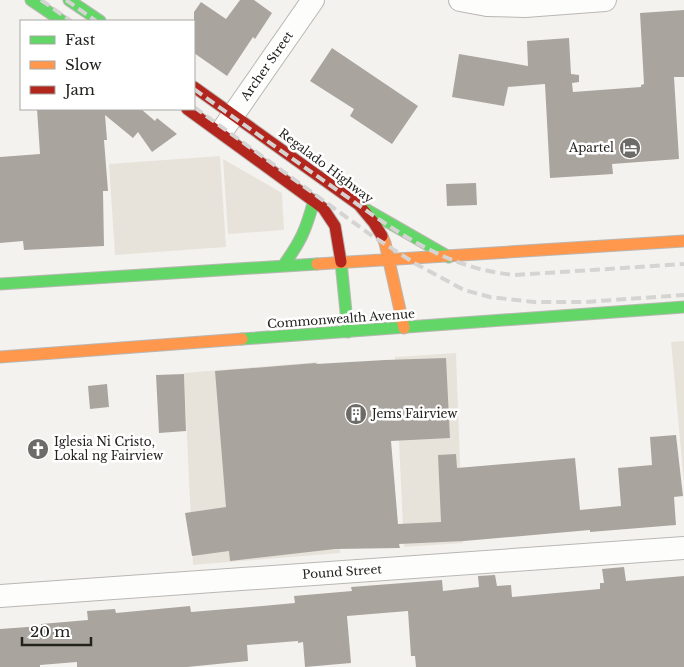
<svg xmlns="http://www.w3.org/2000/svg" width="684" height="667" font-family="'Libre Baskerville',serif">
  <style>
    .built { fill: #e8e3da }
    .building { fill: #aaa49e }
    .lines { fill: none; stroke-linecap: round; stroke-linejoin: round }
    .street-casing { stroke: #b9b7b4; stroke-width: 24 }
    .fast-casing { stroke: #b9b7b4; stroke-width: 13 }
    .slow-casing { stroke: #b9b7b4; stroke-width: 13 }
    .jam-casing { stroke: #b9b7b4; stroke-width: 13 }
    .street { stroke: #fdfdfc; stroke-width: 22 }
    .fast { stroke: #63d668; stroke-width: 11 }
    .slow { stroke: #ff974d; stroke-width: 11 }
    .jam { stroke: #b3261e; stroke-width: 11 }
    .rail { stroke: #d5d4d3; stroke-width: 4; stroke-dasharray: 10 5; stroke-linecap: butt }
    .labels { text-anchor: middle; stroke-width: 5; stroke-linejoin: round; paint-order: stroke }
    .street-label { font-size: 12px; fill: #23221f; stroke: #fff }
    .poi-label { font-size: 12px; fill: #23221f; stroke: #fff; text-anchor: start }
  </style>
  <rect width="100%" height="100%" fill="#f4f2ee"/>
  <path class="built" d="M220 156 226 247 115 255 109 164Z
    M223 159 282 193 284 230 228 234Z
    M684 341V483L671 342Z
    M456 353 463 543 404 547 395 357Z
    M318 362 324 466 335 465 340 553 193 565 184 373Z"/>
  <path class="building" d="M240 0H254L272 13 255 39 253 37 227 76 194 53V12L201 2 226 19Z
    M684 10V77H674L679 159 612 164 613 174 550 178 545 84 508 87 504 106 452 97 459 54 528 66 527 41 569 38 571 74 579 75V82L572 83 573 92 641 87V85L644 84 640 13Z
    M332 48 418 106 392 144 350 116 354 109 310 81Z
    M37 109H141L155 121 157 118 177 134 152 152 138 132 133 138 105 115 107 140H104L108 191H103L104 246 24 250 23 241 0 243V157L40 154Z
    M476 183 477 205 447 206 446 184Z
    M446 358 450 438 391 441 398 524 441 522 438 455 456 454 457 468 575 458 580 510 621 506 618 468 652 465 650 437 676 435 683 496 674 497 676 525 590 532V530L464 541 399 544 400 548 335 549 230 561 229 551 192 556 185 513 226 507 215 371 316 363V364L385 360Z
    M184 374 186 431 159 433 156 375Z
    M107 384 109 407 90 409 88 386Z
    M624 567 626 581 684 576V667H416L415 656H411L408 611 347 616 351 663 305 667 303 642 298 643V641L247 645 248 661 187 667H77V662L40 665V667H0V629L41 626V624L88 620 87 611 115 609 116 613 190 606 191 612 251 607 295 603 294 596 352 591 351 587 442 580 443 591 479 587 478 576 495 575 497 586 511 585 512 597 600 589V583H604L602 569Z"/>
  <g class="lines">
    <g class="street-casing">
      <path id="street" d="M460 0 487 5 525 6 605 0
        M224 128 313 0
        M0 596 684 548"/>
    </g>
    <g class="fast-casing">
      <path id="fast" d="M31 0 62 21
        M69 0 100 21
        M367 210 449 257
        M341 262 348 332
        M283 266C301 241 306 230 314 200
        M0 284 317 264
        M242 339 684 307"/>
    </g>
    <g class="slow-casing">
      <path id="slow" d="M382 236 385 243 404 328
        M317 264 684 241
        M0 357 242 339"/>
    </g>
    <g class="jam-casing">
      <path id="jam" d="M194 87 359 205 374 223 382 236
        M187 109 323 208 335 226 341 262"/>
    </g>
    <use href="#street" class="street"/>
    <use href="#fast" class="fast"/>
    <use href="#slow" class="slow"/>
    <use href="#jam" class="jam"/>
    <path class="rail" d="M41 0 71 21
      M66 0 96 21
      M194 89C238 121 283 152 327 183 388 225 439 268 515 275L684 264
      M194 107 371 235 416 264 464 290 490 297 534 302H585L684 295"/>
  </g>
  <defs>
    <g id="hotel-disc" transform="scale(1.125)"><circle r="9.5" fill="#6c6b67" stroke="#fff"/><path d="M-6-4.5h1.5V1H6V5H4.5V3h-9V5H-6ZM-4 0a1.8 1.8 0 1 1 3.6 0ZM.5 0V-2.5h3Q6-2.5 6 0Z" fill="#fff"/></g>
    <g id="building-disc" transform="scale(1.125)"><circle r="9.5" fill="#6c6b67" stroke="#fff"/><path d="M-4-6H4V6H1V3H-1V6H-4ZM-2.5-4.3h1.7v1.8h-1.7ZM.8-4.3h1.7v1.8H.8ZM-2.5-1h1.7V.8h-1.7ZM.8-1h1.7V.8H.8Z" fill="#fff"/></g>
    <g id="church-disc" transform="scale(1.125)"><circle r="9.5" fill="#6c6b67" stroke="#fff"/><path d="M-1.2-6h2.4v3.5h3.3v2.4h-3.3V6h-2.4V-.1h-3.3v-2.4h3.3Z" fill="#fff"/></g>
  </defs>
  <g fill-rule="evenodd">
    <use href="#hotel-disc" x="630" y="148"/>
    <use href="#building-disc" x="356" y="414"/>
    <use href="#church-disc" x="38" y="449"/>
  </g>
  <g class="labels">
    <g class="street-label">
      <text transform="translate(267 66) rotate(-55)" y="4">Archer Street</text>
      <text transform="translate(326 166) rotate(37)" y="4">Regalado Highway</text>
      <text transform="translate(341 319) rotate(-4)" y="4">Commonwealth Avenue</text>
      <text transform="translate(342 572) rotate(-4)" y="4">Pound Street</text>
    </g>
    <g class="poi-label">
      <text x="614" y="152" text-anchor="end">Apartel</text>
      <text x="372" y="418">Jems Fairview</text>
      <text x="54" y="446">Iglesia Ni Cristo,<tspan x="54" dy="14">Lokal ng Fairview</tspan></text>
    </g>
  </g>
  <rect x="20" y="20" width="175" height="90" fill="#ffffff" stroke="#a7a7a5"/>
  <rect x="30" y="36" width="25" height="8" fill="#63d668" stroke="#a7a7a5"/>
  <text x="65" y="45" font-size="15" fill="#23221f">Fast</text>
  <rect x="30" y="61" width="25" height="8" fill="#ff974d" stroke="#a7a7a5"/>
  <text x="65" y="70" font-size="15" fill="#23221f">Slow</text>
  <rect x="30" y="86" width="25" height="8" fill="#b3261e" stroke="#a7a7a5"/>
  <text x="65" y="95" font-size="15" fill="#23221f">Jam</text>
  <path d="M22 637v8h69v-8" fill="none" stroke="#23221f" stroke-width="2.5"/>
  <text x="30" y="637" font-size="15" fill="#23221f" stroke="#ffffff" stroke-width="4" paint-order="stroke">20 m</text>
</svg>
